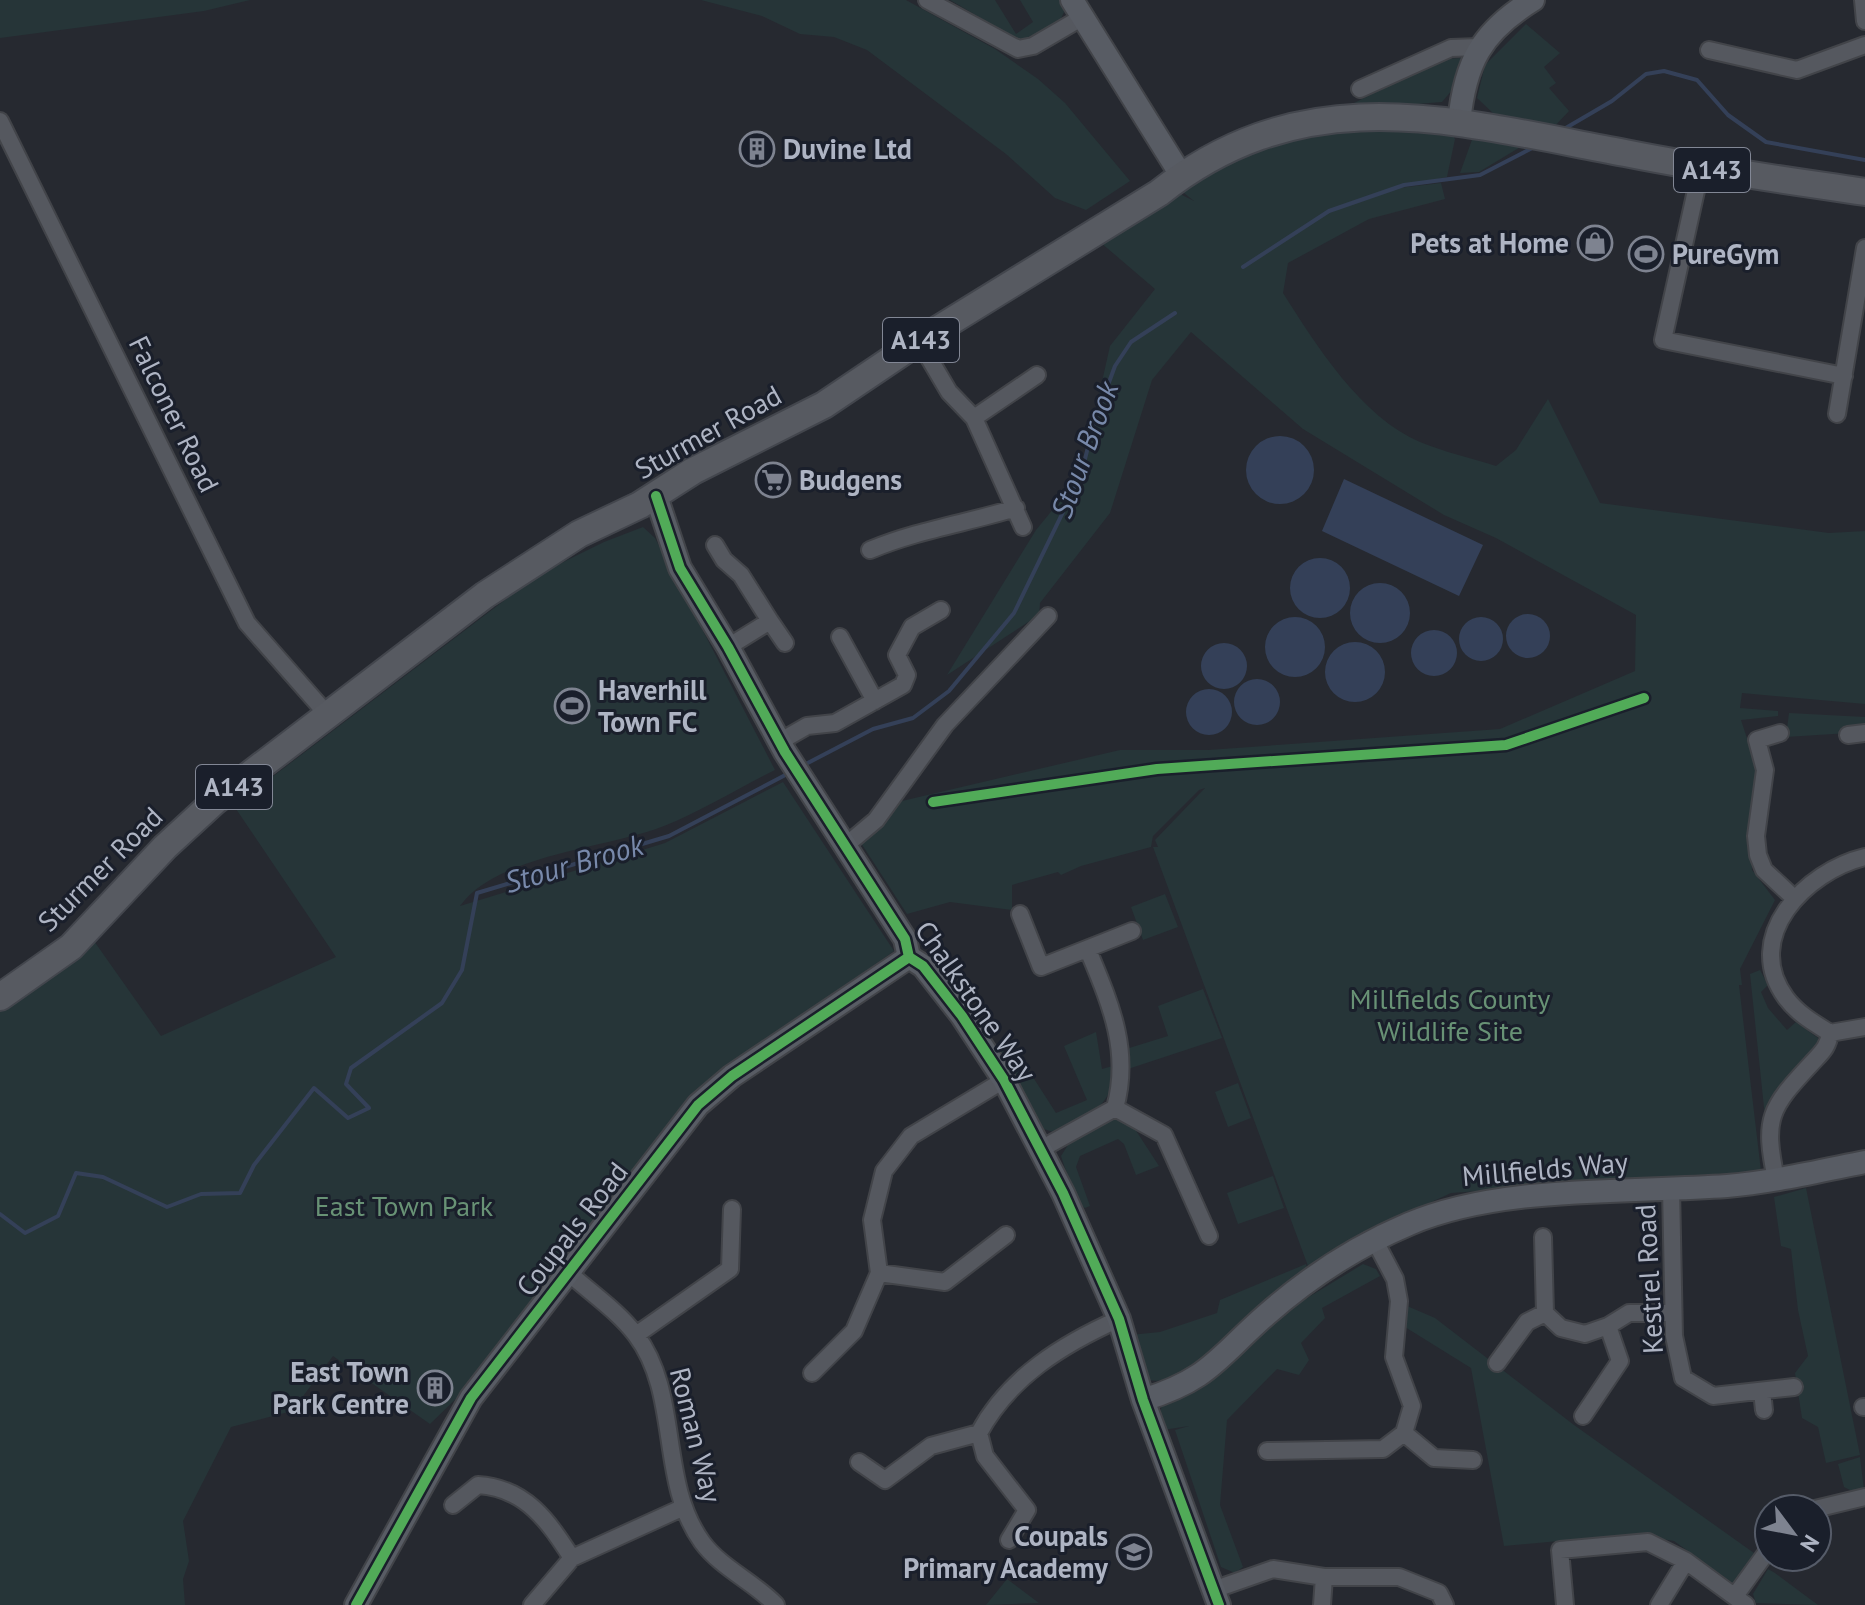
<svg xmlns="http://www.w3.org/2000/svg" width="1865" height="1605" font-family="'PT Sans',sans-serif">
  <style>
    .green { fill: #263538 }
    .water { fill: #344058 }
    .lines { fill: none; stroke-linecap: round; stroke-linejoin: round }
    .stream { stroke: #344058; stroke-width: 4 }
    .street-casing { stroke: #424449; stroke-width: 20 }
    .secondary-casing { stroke: #424449; stroke-width: 26 }
    .primary-casing { stroke: #43464d; stroke-width: 30 }
    .street { stroke: #55585f; stroke-width: 16 }
    .secondary { stroke: #585c64; stroke-width: 22 }
    .primary { stroke: #575a61; stroke-width: 26 }
    .cycleway-casing { stroke: #1a1f2b; stroke-width: 15 }
    .cycleway { stroke: #51ab58; stroke-width: 10 }
    .labels { text-anchor: middle; stroke-width: 6; stroke-linejoin: round; paint-order: stroke }
    .shield { fill: #1a1f2b; stroke: #828795; stroke-width: 2 }
    .shield-label { font-size: 26px; font-weight: bold; fill: #aeb4c3 }
    .poi-label { font-size: 28px; font-weight: bold; fill: #aeb4c3; stroke: #1a1f2b; text-anchor: start }
    .street-label { font-size: 28px; fill: #aeb4c3; stroke: #1a1f2b }
    .park-label { font-size: 28px; fill: #689275; stroke: #1a1f2b }
    .water-label { font-size: 30px; font-style: italic; fill: #7889aa; stroke: #1a1f2b }
  </style>
  <rect width="100%" height="100%" fill="#262930"/>
  <path class="green" d="M0 0H250L204 11 0 38Z
    M701 0H906L995 49 1038 79 1065 103 1130 181 1086 210 1055 198 1006 154 867 50 834 37 800 34 762 16Z
    M950 0H995L1016 34 1033 22 1020 0H1061L1064 12 1059 23 1020 41Z
    M1526 24 1560 53 1544 67 1556 83 1549 88 1569 111 1552 129 1494 114 1477 98 1485 65Z
    M1462 58 1453 89 1442 102 1355 109 1354 103 1443 59Z
    M1409 127 1451 133 1455 139 1447 177 1390 189 1441 183 1445 199 1369 219 1288 263 1283 293C1316 345 1361 417 1420 442 1444 452 1471 458 1496 466L1516 450 1548 399 1600 503 1829 533 1865 531V704L1742 693 1740 708 1778 711V716L1741 720 1759 775 1751 834 1752 870 1775 900 1740 969 1742 985H1739L1761 1171 1451 1193 1386 1223 1308 1266 1153 847H1158L1155 840 1205 788 1199 790 1153 836 1151 847 1081 866 1061 875 1058 872 1012 885V910L950 902 907 914 861 843 902 801 1120 750H1208L1500 729 1635 671 1636 615 1496 538 1444 515 1303 429 1191 332 1152 380 1110 513 1040 603 1039 615 947 675 1036 530 1081 475 1110 346 1155 289 1100 242 1176 192 1194 201 1179 189C1248 143 1328 130 1409 127Z
    M1473 137 1522 146 1479 172 1460 173Z
    M643 527 655 538 775 770C738 788 702 811 664 826 606 849 497 854 460 906L665 843 783 782 894 951 691 1096 469 1386 430 1424 333 1356 292 1411 231 1427 183 1521 189 1561 183 1579 185 1605H0V997L94 941 161 1036 336 957 234 806 539 574 604 542Z
    M1789 713 1865 717V732L1786 737Z
    M1165 894 1178 927 1143 940 1131 907Z
    M1760 970 1768 985 1761 992 1768 1008 1787 1030 1796 1022 1818 1038V1046L1770 1100 1765 1117 1750 974Z
    M1203 989 1222 1038 1128 1069 1126 1049 1168 1036 1158 1006Z
    M1096 1032 1102 1069 1116 1065C1111 1108 1093 1112 1059 1134L1044 1129 995 1048 1009 1040 1056 1113 1087 1100 1064 1046Z
    M1238 1083 1251 1118 1228 1127 1215 1092Z
    M1113 1118 1133 1126 1159 1166 1136 1175 1124 1144 1118 1139 1080 1156 1076 1167 1090 1206 1085 1208 1076 1201 1061 1156 1068 1145Z
    M1273 1176 1284 1208 1238 1224 1227 1193Z
    M1806 1188 1860 1455 1826 1463 1818 1427 1802 1418 1795 1373 1808 1356 1798 1310 1791 1249 1781 1246 1774 1197Z
    M1306 1264 1308 1272C1272 1303 1197 1390 1148 1380L1130 1335 1160 1332 1217 1313 1220 1300Z
    M1363 1264 1376 1269 1380 1276 1322 1308 1325 1318 1301 1343 1309 1360 1299 1375 1277 1369 1227 1420 1220 1505 1243 1567 1235 1573 1221 1567 1175 1430 1189 1426 1163 1430 1159 1419 1162 1404 1214 1378 1243 1353 1271 1320Z
    M1407 1306 1435 1318 1574 1425 1754 1553 1734 1584 1674 1541 1633 1534 1504 1546 1471 1368 1405 1327Z
    M1860 1457 1864 1490 1856 1493 1844 1487 1838 1464Z
    M1768 1569 1775 1573 1818 1605 1756 1603 1753 1594Z
    M1007 1579 1039 1603 986 1605Z"/>
  <path class="water" d="M1246 470a34 34 0 1 1 68 0a34 34 0 1 1-68 0Z
    M1344 479 1483 545 1459 596 1322 531Z
    M1290 588a30 30 0 1 1 60 0a30 30 0 1 1-60 0Z
    M1350 613a30 30 0 1 1 60 0a30 30 0 1 1-60 0Z
    M1506 636a22 22 0 1 1 44 0a22 22 0 1 1-44 0Z
    M1459 639a22 22 0 1 1 44 0a22 22 0 1 1-44 0Z
    M1265 647a30 30 0 1 1 60 0a30 30 0 1 1-60 0Z
    M1411 653a23 23 0 1 1 46 0a23 23 0 1 1-46 0Z
    M1325 672a30 30 0 1 1 60 0a30 30 0 1 1-60 0Z
    M1201 666a23 23 0 1 1 46 0a23 23 0 1 1-46 0Z
    M1234 702a23 23 0 1 1 46 0a23 23 0 1 1-46 0Z
    M1186 712a23 23 0 1 1 46 0a23 23 0 1 1-46 0Z"/>
  <g class="lines">
    <path class="stream" d="M1564 129 1612 101 1646 74 1664 71 1697 80 1728 115 1766 142 1865 160
      M1243 267 1329 211 1404 185 1480 175 1536 146
      M802 766 873 729 913 718 949 691 1014 613 1081 475 1094 423 1115 366 1131 342 1175 313
      M0 1214 25 1233 58 1216 76 1173 103 1177 167 1207 201 1194 240 1193 254 1165 314 1088 348 1118 369 1108 346 1084 351 1068 442 1003 462 970 477 893 669 836 791 772"/>
    <g class="street-casing">
      <path id="street" d="M927 0 1018 49 1033 46 1081 18
        M1863 0 1865 21
        M1709 50 1797 70 1865 45
        M1360 89 1451 48 1479 47
        M0 121 247 623 326 713
        M1701 168 1663 340 1844 376
        M919 341 949 392 974 418 1023 527
        M1837 414 1865 248
        M974 418 1037 375
        M715 545 724 560 741 575 770 621 728 647
        M870 550C918 530 967 523 1016 508
        M770 621 785 643
        M840 637 875 701
        M1780 733 1757 740 1765 770 1756 836 1758 855 1764 870 1794 898
        M1848 735 1865 733
        M779 742 807 726 835 723 903 685 907 675 897 655 912 627 941 610
        M844 847 876 820 945 725 1048 616
        M1020 914 1041 967 1132 931
        M1088 950C1110 1003 1131 1050 1115 1108
        M1830 1033 1865 1027
        M1041 1149 1115 1108 1164 1135 1209 1236
        M1776 1179C1763 1118 1770 1108 1811 1064 1821 1053 1828 1048 1830 1033 1814 1023 1798 1014 1786 998 1741 937 1806 871 1865 857
        M1671 1188 1674 1336 1683 1378 1713 1396 1794 1387
        M1543 1237 1545 1313 1561 1328 1585 1334 1608 1326 1629 1313H1673
        M569 1273C591 1293 618 1311 636 1335 681 1395 658 1481 702 1542 721 1568 754 1582 776 1605
        M879 1273 945 1282 1006 1235
        M636 1335 730 1269 732 1209
        M1497 1363 1527 1322 1545 1313
        M812 1373 854 1331 879 1273 872 1220 884 1171 911 1136 1004 1080
        M1762 1391 1764 1410
        M1863 1407H1865
        M1583 1416 1620 1361 1608 1326
        M1404 1433 1434 1458 1473 1460
        M1267 1451 1383 1449 1404 1433 1412 1406 1394 1357 1399 1301 1395 1279 1375 1241
        M859 1462 885 1480 931 1446 979 1433
        M453 1505 478 1485C526 1488 548 1521 572 1558L684 1507
        M1815 1509 1865 1497
        M1009 1540 1027 1510 985 1456 979 1433C1009 1377 1063 1344 1119 1319
        M1213 1590 1273 1569 1324 1577H1399L1439 1593 1445 1605
        M1735 1596 1769 1549
        M532 1605 572 1558
        M1322 1605 1324 1577
        M1565 1605 1560 1550 1648 1542 1686 1561 1746 1605
        M1659 1605 1686 1561"/>
    </g>
    <g class="secondary-casing">
      <path id="secondary" d="M1072 0 1181 175
        M1459 122C1465 63 1481 32 1533 0
        M656 496 680 568 728 647 785 752 905 939 909 957 923 966 962 1016 1004 1080 1063 1193 1119 1319 1143 1400 1219 1605
        M1143 1400C1210 1379 1217 1358 1266 1315 1308 1278 1357 1246 1409 1224 1500 1185 1628 1193 1727 1186 1773 1182 1820 1171 1865 1162
        M356 1605 471 1398 698 1105 732 1076 909 957"/>
    </g>
    <g class="primary-casing">
      <path id="primary" d="M0 997 71 947 165 847 215 801 485 595 579 534 640 505 693 471 824 405 919 341 1159 193C1308 75 1457 122 1625 153 1704 169 1785 180 1865 192"/>
    </g>
    <use href="#street" class="street"/>
    <use href="#secondary" class="secondary"/>
    <use href="#primary" class="primary"/>
    <g class="cycleway-casing">
      <path id="cycleway" d="M656 496 680 568 728 647 785 752 905 939 909 957 923 966 962 1016 1004 1080 1063 1193 1119 1319 1143 1400 1219 1605
        M933 802 1157 769 1506 745 1644 698
        M356 1605 471 1398 698 1105 732 1076 909 957"/>
    </g>
    <use href="#cycleway" class="cycleway"/>
  </g>
  <defs>
    <g id="building-ring" transform="scale(1.8)"><circle r="9.5" fill="#1a1f2b" stroke="#7e8390" stroke-width="1.5"/><path d="M-4-6H4V6H1V3H-1V6H-4ZM-2.5-4.3h1.7v1.8h-1.7ZM.8-4.3h1.7v1.8H.8ZM-2.5-1h1.7V.8h-1.7ZM.8-1h1.7V.8H.8Z" fill="#7e8390"/></g>
    <g id="shop-ring" transform="scale(1.8)"><circle r="9.5" fill="#1a1f2b" stroke="#7e8390" stroke-width="1.5"/><path d="M-5-2.5h2.3a2.7 3.5 0 0 1 5.4 0H5L5.5 6h-11ZM-1.5-2.5h3a1.5 2.3 0 0 0-3 0Z" fill="#7e8390"/></g>
    <g id="stadium-ring" transform="scale(1.8)"><circle r="9.5" fill="#1a1f2b" stroke="#7e8390" stroke-width="1.5"/><path d="M0-5a6.5 5 0 1 0 0 10a6.5 5 0 1 0 0-10ZM-3.5-1.8h7v3.6h-7Z" fill="#7e8390"/></g>
    <g id="supermarket-ring" transform="scale(1.8)"><circle r="9.5" fill="#1a1f2b" stroke="#7e8390" stroke-width="1.5"/><path d="M-6-5.5h2.5l.6 2H6L4.5 2H-2.5L-4.4-4H-6ZM-1.5 3.2a1.3 1.3 0 1 0 .1 0ZM3 3.2a1.3 1.3 0 1 0 .1 0Z" fill="#7e8390"/></g>
    <g id="school-ring" transform="scale(1.8)"><circle r="9.5" fill="#1a1f2b" stroke="#7e8390" stroke-width="1.5"/><path d="M0-5L7-2L0 1L-7-2ZM-4 1L0 2.5L4 1V4Q0 6-4 4Z" fill="#7e8390"/></g>
  </defs>
  <g fill-rule="evenodd">
    <use href="#building-ring" x="757" y="149"/>
    <use href="#shop-ring" x="1595" y="243"/>
    <use href="#stadium-ring" x="1646" y="254"/>
    <use href="#supermarket-ring" x="773" y="480"/>
    <use href="#stadium-ring" x="572" y="706"/>
    <use href="#building-ring" x="435" y="1388"/>
    <use href="#school-ring" x="1134" y="1552"/>
  </g>
  <g class="labels">
    <g class="shield">
      <rect x="1674" y="148" width="76" height="44" rx="6"/>
      <rect x="883" y="318" width="76" height="44" rx="6"/>
      <rect x="196" y="765" width="76" height="44" rx="6"/>
    </g>
    <g class="shield-label">
      <text x="1712" y="179">A143</text>
      <text x="921" y="349">A143</text>
      <text x="234" y="796">A143</text>
    </g>
    <g class="poi-label">
      <text x="783" y="159">Duvine Ltd</text>
      <text x="1569" y="253" text-anchor="end">Pets at Home</text>
      <text x="1672" y="264">PureGym</text>
      <text x="799" y="490">Budgens</text>
      <text x="598" y="700">Haverhill<tspan x="598" dy="32">Town FC</tspan></text>
      <text x="409" y="1382" text-anchor="end">East Town<tspan x="409" dy="32">Park Centre</tspan></text>
      <text x="1108" y="1546" text-anchor="end">Coupals<tspan x="1108" dy="32">Primary Academy</tspan></text>
    </g>
    <g class="street-label">
      <text transform="translate(174 414) rotate(64)" y="10">Falconer Road</text>
      <text transform="translate(708 432) rotate(-29)" y="10">Sturmer Road</text>
      <text transform="translate(100 869) rotate(-45)" y="10">Sturmer Road</text>
      <text transform="translate(976 1001) rotate(55)" y="10">Chalkstone Way</text>
      <text transform="translate(1545 1169) rotate(-5)" y="10">Millfields Way</text>
      <text transform="translate(572 1229) rotate(-52)" y="10">Coupals Road</text>
      <text transform="translate(1649 1279) rotate(-93)" y="10">Kestrel Road</text>
      <text transform="translate(696 1435) rotate(76)" y="10">Roman Way</text>
    </g>
    <g class="park-label">
      <text x="1450" y="1009">Millfields County<tspan x="1450" dy="32">Wildlife Site</tspan></text>
      <text x="404" y="1216">East Town Park</text>
    </g>
    <g class="water-label">
      <text transform="translate(1085 450) rotate(-70)" y="10">Stour Brook</text>
      <text transform="translate(574 864) rotate(-16)" y="10">Stour Brook</text>
    </g>
  </g>
  <g transform="translate(1793 1533) rotate(122)"><circle r="38" fill="#1a1f2b" stroke="#555b68" stroke-width="2"/>
  <path d="M0-6L14 30L0 20L-14 30Z" fill="#7e8390"/>
  <text y="-12" font-size="22" font-weight="bold" text-anchor="middle" fill="#aeb4c3">N</text>
  </g>
</svg>
